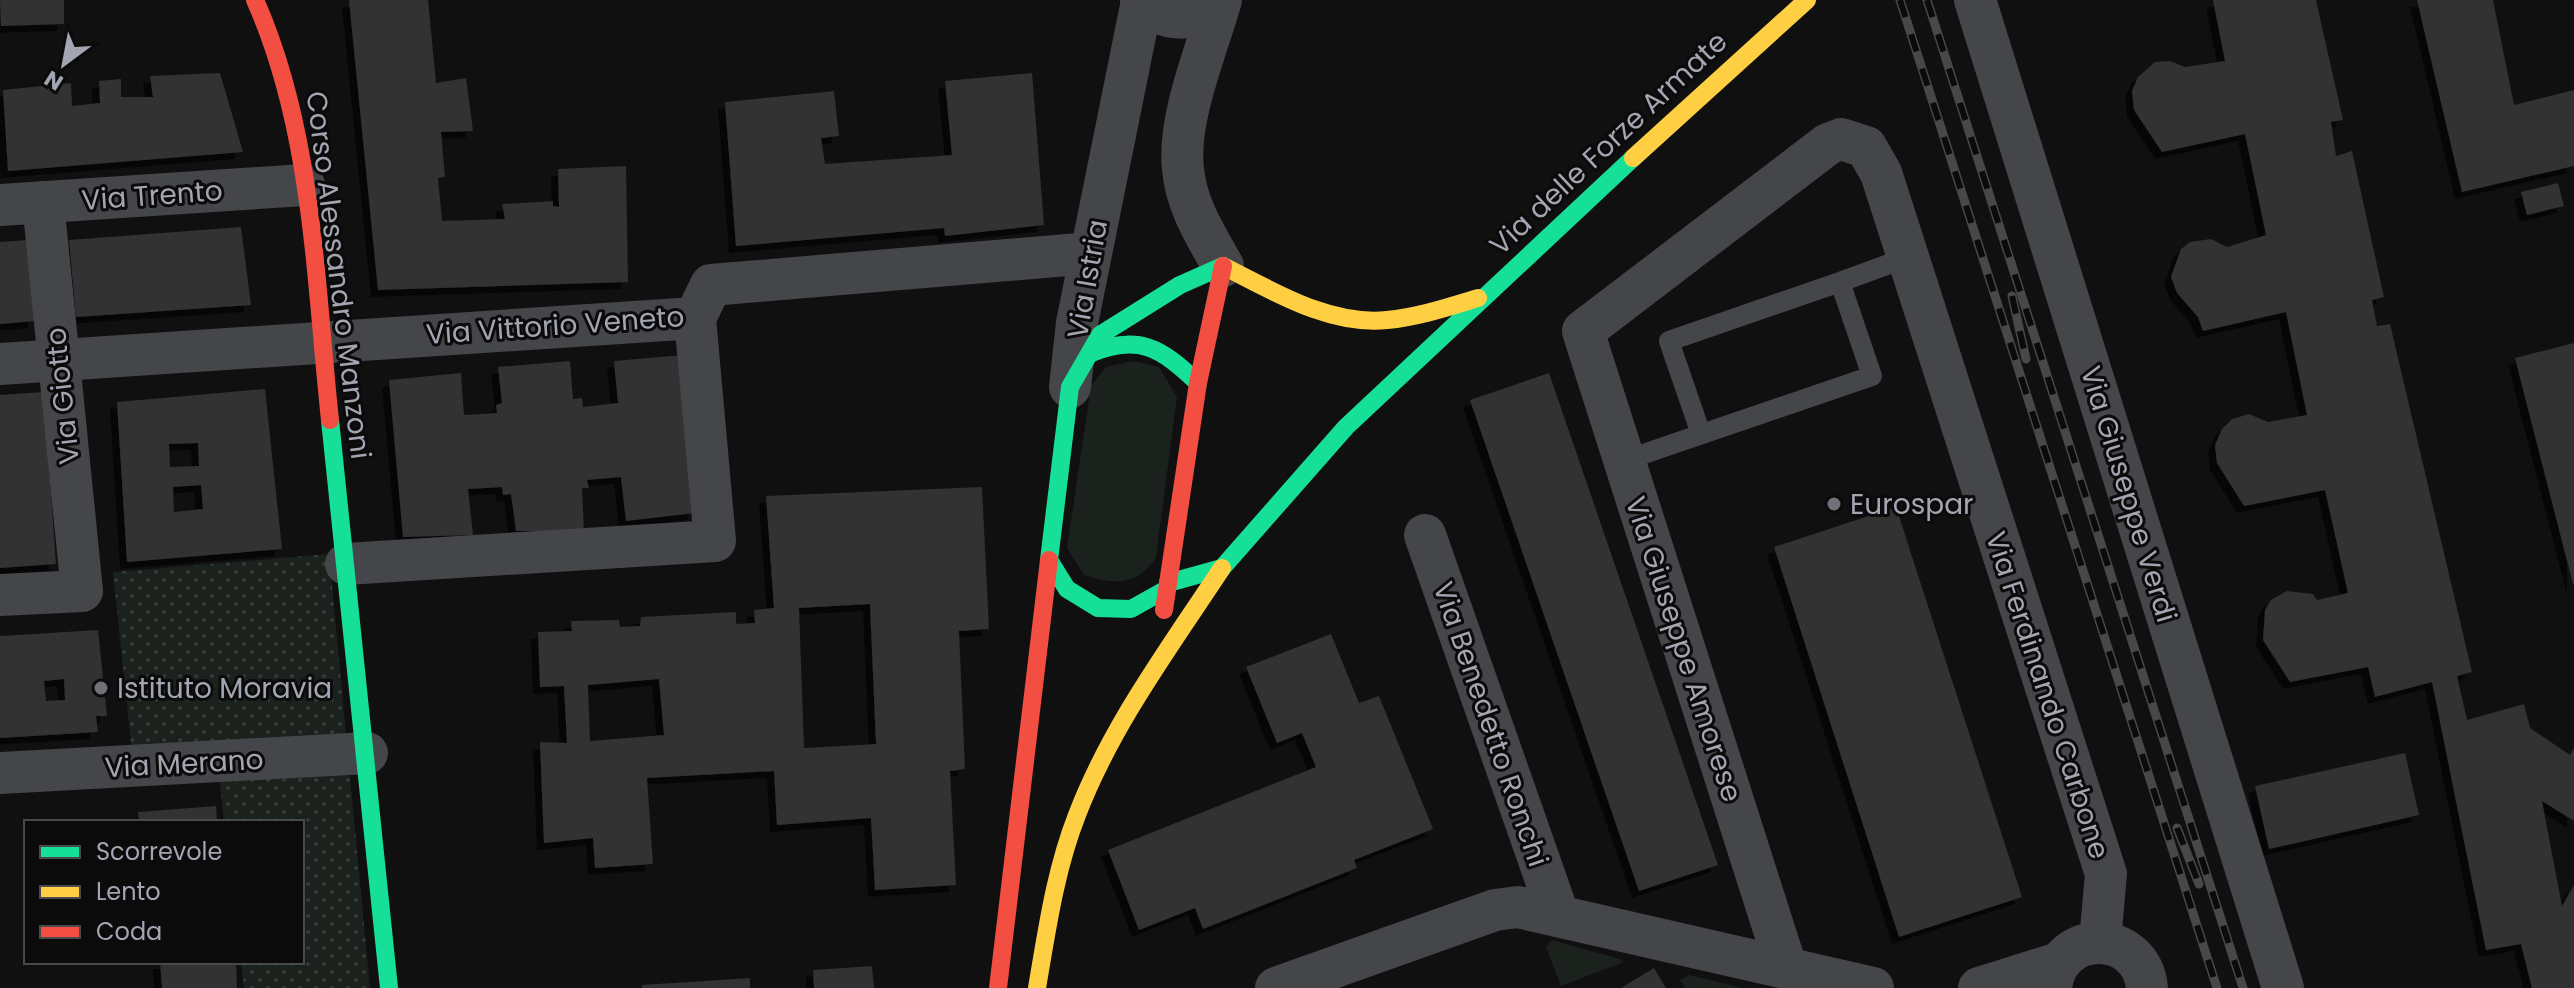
<svg xmlns="http://www.w3.org/2000/svg" width="2574" height="988" font-family="Poppins,sans-serif">
  <style>
    .grass { fill: #1b211c }
    .park { fill: url(#park-dots) }
    .building { fill: #313133; fill-rule: evenodd; filter: url(#shadow) }
    .lines { fill: none; stroke-linecap: round; stroke-linejoin: round }
    .lane { stroke: #45464a; stroke-width: 20 }
    .street { stroke: #45464a; stroke-width: 42 }
    .fast { stroke: #16e098; stroke-width: 18 }
    .slow { stroke: #ffcf43; stroke-width: 18 }
    .jam { stroke: #f24e42; stroke-width: 18 }
    .rail-casing { stroke: #47484a; stroke-width: 9 }
    .rail { stroke: #0b0b0c; stroke-width: 6; stroke-dasharray: 18; stroke-linecap: butt }
    .poi-dot { fill: #707179; stroke: #0b0b0c; stroke-width: 3 }
    .labels { text-anchor: middle; stroke-width: 6; stroke-linejoin: round; paint-order: stroke }
    .street-label { font-size: 28px; fill: #a3a5b1; stroke: #0b0b0c }
    .poi-label { font-size: 28px; fill: #a3a5b1; stroke: #0b0b0c; text-anchor: start }
  </style>
  <defs>
    <pattern id="park-dots" width="8" height="8" patternUnits="userSpaceOnUse" patternTransform="scale(2)"><rect width="8" height="8" fill="#1b211c"/><path d="M2 2h.1M6 6h.1" fill="none" stroke="#393e3b" stroke-width="1.8" stroke-linecap="round"/></pattern>
    <filter id="shadow"><feDropShadow dx="-7" dy="7" stdDeviation="0" flood-color="#0009"/></filter>
  </defs>
  <rect width="100%" height="100%" fill="#101011"/>
  <path class="grass" d="M1133 361 1159 367 1177 397 1156 557C1138 586 1114 585 1084 575L1067 548 1091 386 1106 367Z
    M1552 940 1620 959 1624 962 1561 986 1546 947Z
    M1689 975 1743 988H1685L1680 980Z"/>
  <path class="park" d="M329 554 370 988H244L241 962H302V822H224L216 748 132 753 113 572Z"/>
  <path class="building" d="M0 0H64V24L1 26Z
    M349 0H428L436 83 466 78 473 131 441 132 445 177 438 178 442 221 505 219 502 204 553 201V206L559 207 558 169 626 166 628 282 378 290Z
    M2213 0H2316L2343 120 2331 122 2336 156 2352 151 2384 297 2372 300 2377 326 2390 324 2472 672 2457 676 2467 720 2524 704 2530 728 2570 755 2574 748V821L2542 801 2562 906 2574 885V988H2532L2521 944 2486 950 2432 682 2375 697 2368 667 2290 682 2263 640 2265 610 2271 600 2287 591 2313 594 2317 600 2348 593 2325 490 2244 506 2217 463 2215 445 2222 429 2232 419 2249 414 2268 422 2307 415 2286 312 2203 331 2198 317 2177 293 2171 277 2181 249 2190 242 2211 239 2227 247 2266 235 2245 134 2162 152 2134 110 2132 91 2138 77 2155 62 2170 61 2185 67 2225 61Z
    M2417 0H2493L2514 105 2574 90V166L2462 192Z
    M220 73 243 152 8 171 3 90 71 83 72 106 100 103 99 81 121 79V97H153L150 76Z
    M1032 73 1044 225 945 236 944 228 736 246 725 102 834 91 839 136 821 138 825 164 952 155 945 81Z
    M2558 183 2564 206 2527 215 2521 192Z
    M241 227 251 305 76 317 69 240Z
    M28 240 35 321 0 324V242Z
    M2574 343V584H2573L2515 358Z
    M684 355 695 513 626 521 621 477 587 480 589 488H582L584 531H516L511 494 503 495 502 487 468 489 473 535 403 537 389 380 461 373 464 415 497 413 496 405 502 403 498 367 570 361 573 399 582 398 583 407 618 403 614 361Z
    M1549 373 1718 865 1639 891 1470 400Z
    M265 389 282 549 127 562 117 402ZM198 443 199 466 170 467 169 444ZM201 485 203 509 174 512 173 487Z
    M44 392 56 564 0 568V395Z
    M982 487 989 629 959 631 965 769 950 771 956 885 875 890 871 818 777 825 774 771 647 778 653 864 595 868 593 838 544 843 540 742 567 743 564 686 540 687 538 632 572 631 571 621 619 620 620 627 640 626 641 617 736 612V624L755 623 754 610 774 608 766 496ZM870 604 876 744 804 748 799 608ZM659 679 664 735 590 741 588 685Z
    M1896 507 2022 897 1899 937 1774 547Z
    M98 630 107 716H96L98 732 0 738V636ZM64 679 65 700 46 701 44 681Z
    M1331 634 1359 703 1379 696 1433 829 1354 860 1357 868 1203 929 1195 908 1139 930 1108 850 1316 767 1302 733 1277 743 1246 667Z
    M2405 753 2419 815 2269 849 2255 786Z
    M216 806 217 822H139L138 812Z
    M160 962H236L237 988H162Z
    M872 966 874 988H814L813 970Z
    M1654 968 1666 988H1621Z
    M750 978V988H642V985Z"/>
  <g class="lines">
    <path class="lane" d="M1701 434 1669 341 1840 282
      M1623 461 1872 376 1840 282 1908 257"/>
    <path class="street" d="M1141 0C1165 22 1194 25 1216 0
      M1221 0C1207 49 1177 119 1183 169 1186 205 1206 236 1223 266
      M1975 0 2283 988
      M0 205 304 185
      M695 318 711 285 1091 253
      M0 364 695 318
      M1070 387 1077 323 1142 1
      M1425 535 1558 914
      M346 564 715 541 695 318
      M0 595 82 591 43 202
      M0 773 367 753
      M1786 967 1583 331 1828 144 1841 139 1866 147 1881 173 2106 874 2100 941
      M1276 988 1495 910 1518 907 1873 988
      M1979 988 2059 963
      M2051 988C2057 928 2141 928 2147 988"/>
    <path class="fast" d="M1089 354C1139 333 1161 348 1198 383
      M330 420 389 988
      M1168 583 1222 568 1346 427 1633 158
      M1165 590 1131 609 1098 608 1067 589 1049 560 1070 387 1100 335 1180 285 1223 266"/>
    <path class="slow" d="M1633 158 1807 0
      M1223 266C1273 291 1329 326 1387 320 1418 317 1448 307 1478 298
      M1037 988C1047 930 1055 871 1077 815 1111 726 1170 647 1222 568"/>
    <path class="jam" d="M255 0C313 130 315 280 330 420
      M1164 610 1198 383 1223 266
      M998 988 1049 560"/>
    <g class="rail-casing">
      <path id="rail" d="M1900 0 2217 988
        M1927 0 2243 988
        M2012 296 2026 359
        M2177 828 2199 884"/>
    </g>
    <use href="#rail" class="rail"/>
  </g>
  <g class="poi-dot">
    <circle cx="1834" cy="504" r="8"/>
    <circle cx="101" cy="688" r="8"/>
  </g>
  <g class="labels">
    <g class="street-label">
      <text transform="translate(1608 143) rotate(-43)" y="10">Via delle Forze Armate</text>
      <text transform="translate(152 195) rotate(-4)" y="10">Via Trento</text>
      <text transform="translate(339 275) rotate(83)" y="10">Corso Alessandro Manzoni</text>
      <text transform="translate(1087 279) rotate(-80)" y="10">Via Istria</text>
      <text transform="translate(555 325) rotate(-4)" y="10">Via Vittorio Veneto</text>
      <text transform="translate(62 396) rotate(-96)" y="10">Via Giotto</text>
      <text transform="translate(2129 494) rotate(73)" y="10">Via Giuseppe Verdi</text>
      <text transform="translate(1684 649) rotate(72)" y="10">Via Giuseppe Amorese</text>
      <text transform="translate(2048 695) rotate(72)" y="10">Via Ferdinando Carbone</text>
      <text transform="translate(1491 724) rotate(71)" y="10">Via Benedetto Ronchi</text>
      <text transform="translate(184 763) rotate(-3)" y="10">Via Merano</text>
    </g>
    <g class="poi-label">
      <text x="1850" y="514">Eurospar</text>
      <text x="117" y="698">Istituto Moravia</text>
    </g>
  </g>
  <rect x="24" y="820" width="280" height="144" fill="#0b0b0c" stroke="#48494e" stroke-width="2"/>
  <rect x="40" y="846" width="40" height="12" fill="#16e098" stroke="#48494e" stroke-width="2"/>
  <text x="96" y="860" font-size="24" fill="#a3a5b1">Scorrevole</text>
  <rect x="40" y="886" width="40" height="12" fill="#ffcf43" stroke="#48494e" stroke-width="2"/>
  <text x="96" y="900" font-size="24" fill="#a3a5b1">Lento</text>
  <rect x="40" y="926" width="40" height="12" fill="#f24e42" stroke="#48494e" stroke-width="2"/>
  <text x="96" y="940" font-size="24" fill="#a3a5b1">Coda</text>
  <g transform="translate(64 64) rotate(212)" stroke="#0b0b0c" stroke-width="6" paint-order="stroke">
  <path d="M0-6L14 30L0 20L-14 30Z" fill="#a3a5b1"/>
  <text y="-12" font-size="22" font-weight="bold" text-anchor="middle" fill="#a3a5b1">N</text>
  </g>
</svg>
